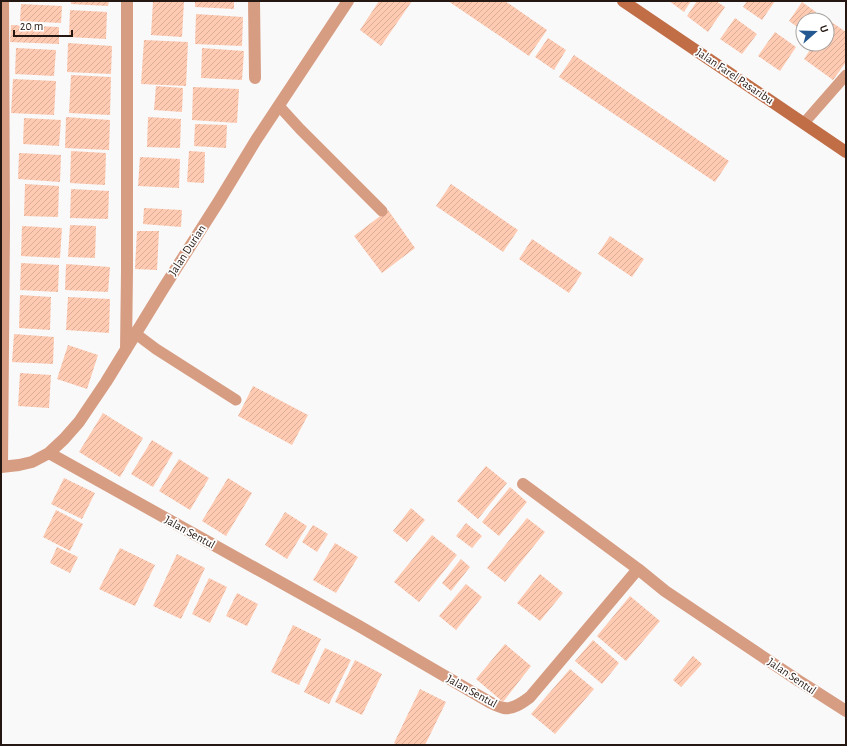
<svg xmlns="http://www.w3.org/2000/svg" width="847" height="746" font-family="'Alegreya Sans',sans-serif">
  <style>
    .building { fill: url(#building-hatch) }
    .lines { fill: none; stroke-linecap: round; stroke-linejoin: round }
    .lane { stroke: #d79d83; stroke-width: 11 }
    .street { stroke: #d79d83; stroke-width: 12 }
    .secondary { stroke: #c16e47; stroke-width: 12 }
    .labels { text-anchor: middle; stroke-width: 3.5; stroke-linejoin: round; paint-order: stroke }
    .street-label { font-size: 12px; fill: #251812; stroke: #fff }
  </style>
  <defs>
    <pattern id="building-hatch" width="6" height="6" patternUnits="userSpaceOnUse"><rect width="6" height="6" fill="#fecab2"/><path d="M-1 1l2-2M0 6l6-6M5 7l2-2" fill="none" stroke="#daad98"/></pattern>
  </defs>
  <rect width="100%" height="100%" fill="#f9f9f9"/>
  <path class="building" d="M71 1H109L108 6 71 4Z
    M153 1H184L182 37 151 35Z
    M195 1H234V9L195 7Z
    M379 1H412L381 46 360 30Z
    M448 1H505L547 30 529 56Z
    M669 1H691L684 12Z
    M697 1H716L725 7 708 32 687 16Z
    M747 1H775L762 20 743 7Z
    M802 2 816 12 810 20H803V31L789 21Z
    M21 4 62 6 61 23 20 21Z
    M70 10 107 12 106 39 69 37Z
    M196 14 243 17 242 46 195 44Z
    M735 18 757 34 742 54 720 39Z
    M830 21 846 32V62L833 80 804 59 814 44H827V25Z
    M11 25 59 27V44L10 42Z
    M775 32 796 47 780 71 758 56Z
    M548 38 566 50 554 70 535 57Z
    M144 40 188 42 186 86 141 84Z
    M68 43 112 46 111 74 67 72Z
    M16 48 56 50 54 76 15 74Z
    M202 48 244 51 242 80 201 78Z
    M574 55 729 161 715 182 559 77Z
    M71 75 111 77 110 115 69 113Z
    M13 79 56 81 54 115 11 113Z
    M156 86 183 88 182 112 154 110Z
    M193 87 239 89 237 123 192 120Z
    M66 117 110 120 109 150 65 148Z
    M148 117 181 119 180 148 147 147Z
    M24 118 61 120 59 146 23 144Z
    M195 124 227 125 226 148 194 146Z
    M71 151 106 153 105 185 70 183Z
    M189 151 205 152 204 183 187 182Z
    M19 153 61 155 60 182 18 179Z
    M140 157 180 159 179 188 138 186Z
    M25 184 59 186 58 217 24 216Z
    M451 184 518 230 503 252 436 206Z
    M71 189 109 191 108 219 70 218Z
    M144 208 182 210 181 227 143 224Z
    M388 210 415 248 382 273 354 236Z
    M70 225 96 226 95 258 68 257Z
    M22 226 62 228 60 258 21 256Z
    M137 231H159L157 270 135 269Z
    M610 236 644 259 632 277 598 254Z
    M532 239 582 273 569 293 519 259Z
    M21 263 59 265 58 292 20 290Z
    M66 264 110 267 108 292 65 290Z
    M20 295 51 297 50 330 19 328Z
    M68 297 110 299 109 333 66 330Z
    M14 334 54 337 53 364 12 362Z
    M68 345 98 355 87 389 57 379Z
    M20 373 51 375 49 408 18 406Z
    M253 386 308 415 292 445 238 416Z
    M103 413 143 438 120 477 79 452Z
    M152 440 173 453 153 487 131 474Z
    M179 459 209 478 190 510 159 491Z
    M486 466 507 483 478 519 457 501Z
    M64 478 95 493 82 519 51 504Z
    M228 478 252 493 226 536 202 521Z
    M510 487 527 502 499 536 482 522Z
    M411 508 425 520 407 542 393 531Z
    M56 510 83 524 70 551 43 537Z
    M285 512 307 526 287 559 265 545Z
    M527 518 545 532 505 582 487 568Z
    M466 523 482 536 472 548 456 536Z
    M313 525 328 534 317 552 302 542Z
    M432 535 457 555 419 602 394 582Z
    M335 543 358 557 336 593 313 580Z
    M57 547 78 557 70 573 50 563Z
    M120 548 155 565 135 606 99 589Z
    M177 554 205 568 181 619 153 606Z
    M461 559 470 567 451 591 442 583Z
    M540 574 563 593 540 621 517 603Z
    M209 578 227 587 210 623 192 614Z
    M466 584 482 597 456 630 439 616Z
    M237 593 258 604 247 626 226 616Z
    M630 596 660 621 626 661 597 636Z
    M293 625 321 639 299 685 271 672Z
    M593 640 619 663 602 684 575 661Z
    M505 644 531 666 503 702 476 679Z
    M325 648 351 660 329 704 304 692Z
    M693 656 702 664 681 687 673 680Z
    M355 660 382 674 362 715 335 702Z
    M570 669 594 689 555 734 531 714Z
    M420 689 446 702 425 745H397L394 743Z"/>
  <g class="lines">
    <path class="lane" d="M279 106 300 129 382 211
      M804 123 846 75
      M136 334 156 349 236 400"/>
    <path class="street" d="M254 1 255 78
      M126 350 127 272V1
      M49 453 359 626 491 703C495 705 499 707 504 708 513 710 523 702 530 697L638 569
      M1 467 19 465 32 462 49 453 64 439 79 422 106 382 163 289 219 201 256 140 348 1
      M2 467 4 226 3 1
      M523 484 638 569 665 591 796 679 846 711"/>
    <path class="secondary" d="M623 1 846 152"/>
  </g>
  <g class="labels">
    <g class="street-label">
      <text transform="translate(735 76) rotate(34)" y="4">Jalan Farel Pasaribu</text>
      <text transform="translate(187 250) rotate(-57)" y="4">Jalan Durian</text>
      <text transform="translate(190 532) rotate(29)" y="4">Jalan Sentul</text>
      <text transform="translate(792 676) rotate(34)" y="4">Jalan Sentul</text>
      <text transform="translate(472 691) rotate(29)" y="4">Jalan Sentul</text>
    </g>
  </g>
  <rect width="847" height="746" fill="none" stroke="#251812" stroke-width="4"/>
  <g transform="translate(815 32) rotate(70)"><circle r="19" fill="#ffffff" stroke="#a8a3a0"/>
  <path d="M0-3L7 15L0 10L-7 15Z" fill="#245890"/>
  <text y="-6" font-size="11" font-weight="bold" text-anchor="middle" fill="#251812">U</text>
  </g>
  <path d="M14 30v6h58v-6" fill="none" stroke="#251812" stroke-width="2"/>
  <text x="20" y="30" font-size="12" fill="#251812" stroke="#ffffff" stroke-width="3" paint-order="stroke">20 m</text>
</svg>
